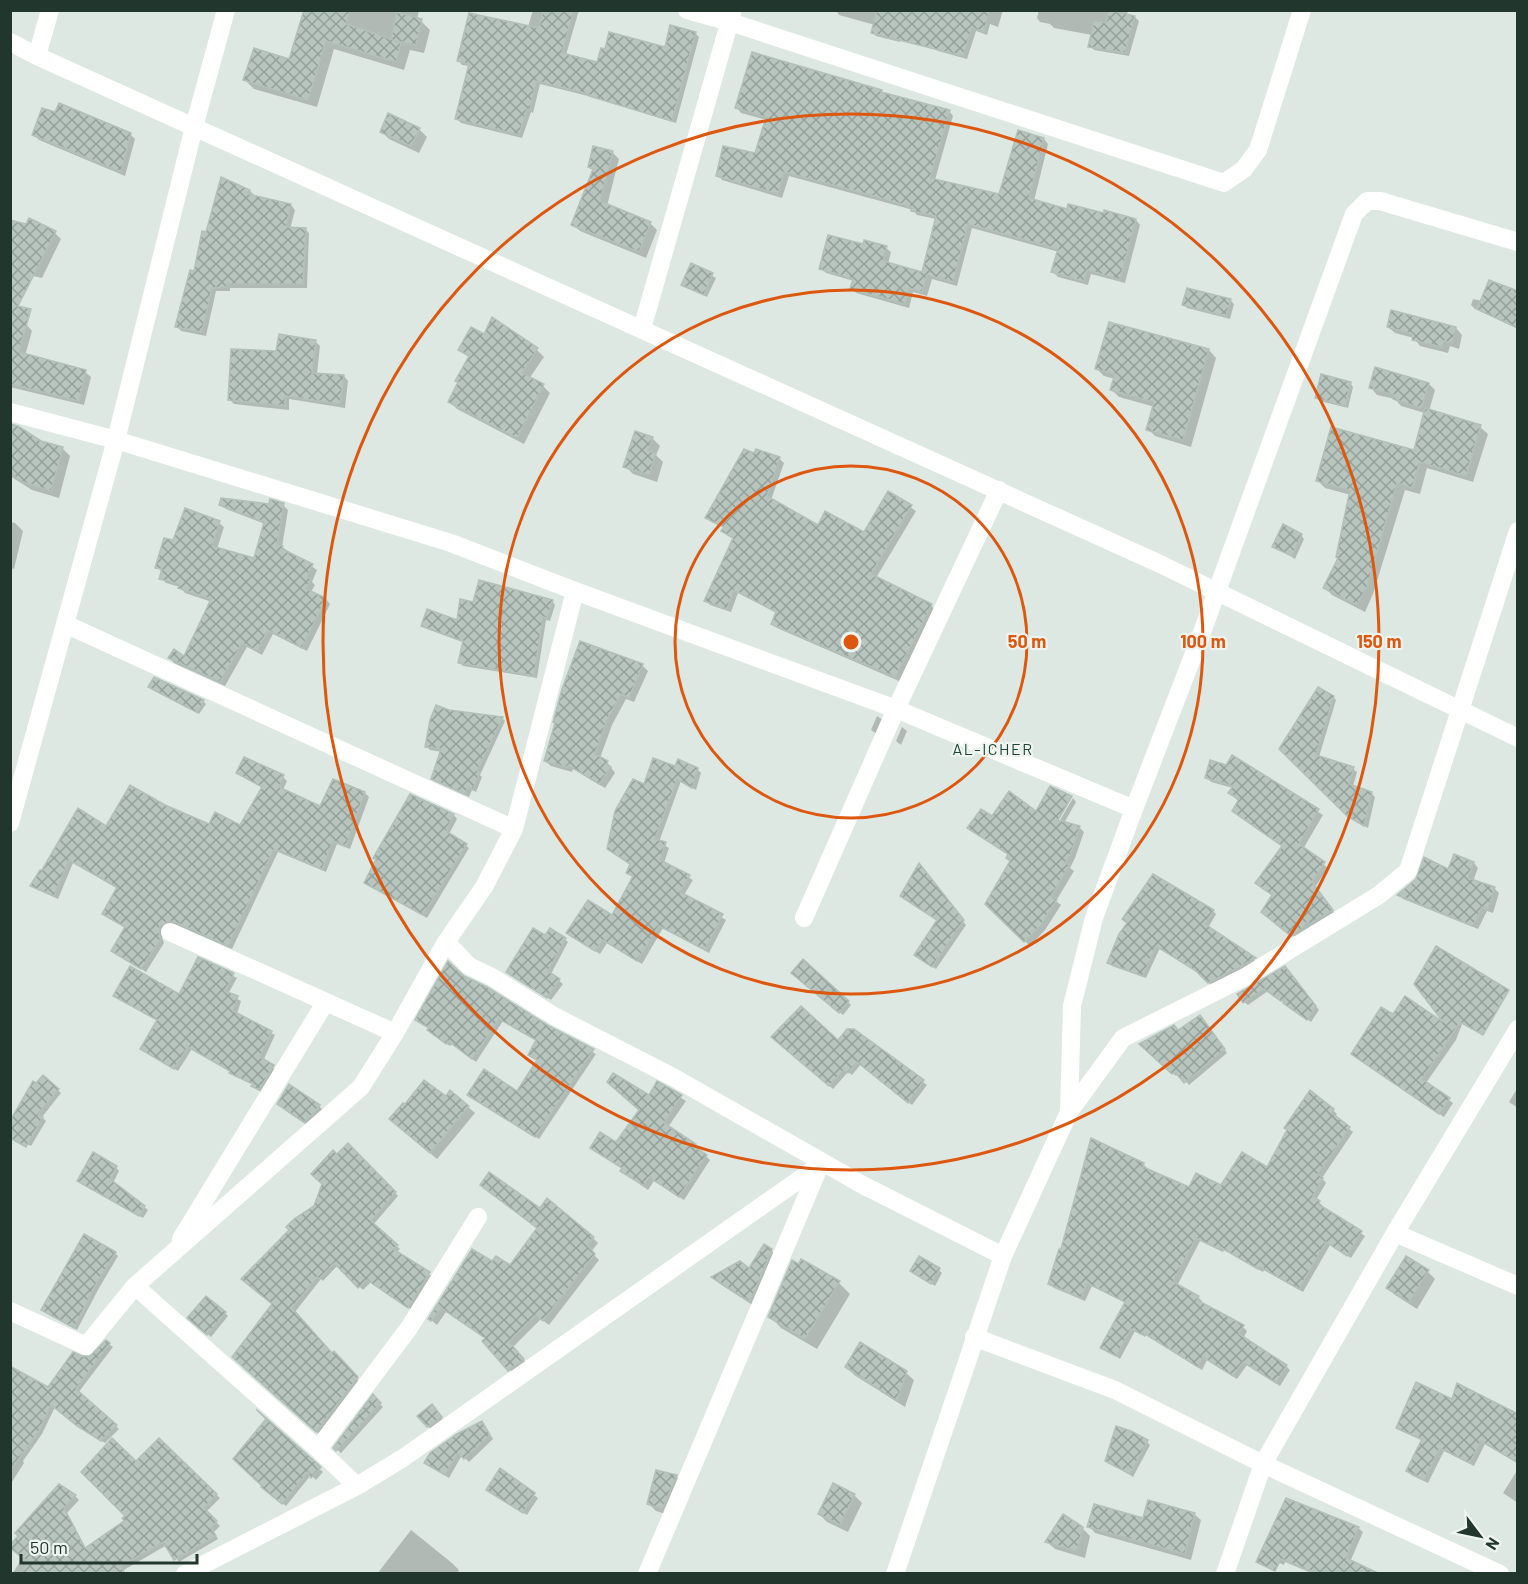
<svg xmlns="http://www.w3.org/2000/svg" width="1528" height="1584" font-family="Barlow,sans-serif">
  <style>
    .shadow { fill: #0003 }
    .building { fill: url(#building-cross-hatch); stroke: #b2c1b8; stroke-width: 1.5 }
    .lines { fill: none; stroke-linecap: round; stroke-linejoin: round }
    .minor { stroke: #fff; stroke-width: 18 }
    .tertiary { stroke: #fff; stroke-width: 18 }
    .ring { fill: none; stroke: #de570e; stroke-width: 3 }
    .labels { text-anchor: middle; stroke-width: 4.5; stroke-linejoin: round; paint-order: stroke }
    .neighbourhood-label { font-size: 16px; letter-spacing: 1.5px; fill: #204536; stroke: #eef5f0 }
    .centre { fill: #de570e; stroke: #eef5f0; stroke-width: 3 }
    .ring-label { font-size: 18px; text-anchor: middle; font-weight: bold; fill: #de570e; stroke: #eef5f0; stroke-width: 4.5; stroke-linejoin: round; paint-order: stroke }
  </style>
  <defs>
    <pattern id="building-cross-hatch" width="8" height="8" patternUnits="userSpaceOnUse" patternTransform="scale(1.5)"><rect width="8" height="8" fill="#b7c5be"/><path d="M0 0l8 8M0 8l8-8" fill="none" stroke="#94a19b"/></pattern>
  </defs>
  <rect width="100%" height="100%" fill="#dee8e2"/>
  <path class="shadow" d="M305 10H419L417 20 421 21 430 30 424 53 410 50 404 70 334 49 317 107 254 89 245 80 290 61Z
    M533 10H579L566 55 598 64 666 49 695 33 699 37 676 123 592 97 540 84 533 113 531 112 522 138 461 123 457 119 470 66 462 65 459 61 528 27Z
    M836 10H904L906 12 900 42 876 36 873 33 875 25 839 15Z
    M980 10H1003L998 27 990 24 987 35 976 31 967 59 938 51 934 47Z
    M1039 10H1128L1127 15 1135 17 1139 21 1129 56 1094 50 1090 46 1092 35 1054 28 1050 24 1040 22 1037 18Z
    M881 91 884 94 949 111 953 116 935 180 1000 196 1044 139 1048 144 1034 201 1068 211 1105 215 1106 212 1136 220 1140 225 1125 283 1091 274 1088 285 1058 277 1053 272 1059 252 972 228 957 286 932 279 927 296 913 292 909 308 856 293 852 288 854 281 826 273 821 268 864 246 886 248 891 252 888 264 923 274 936 219 917 215 913 210 789 176 782 198 722 180 718 175 756 155 767 120 741 113 737 108Z
    M56 114 130 134 135 139 125 176 39 140 34 135Z
    M419 129 427 137 419 153 389 139 382 132Z
    M612 152 619 159 607 206 650 223 657 230 646 258 580 231 573 225 594 171 590 167Z
    M222 179 250 191 254 195 253 197 291 205 295 210 290 229H305L309 233 307 288H230V291H216L206 336 181 331 177 326 195 273Z
    M10 221 28 224 55 233 61 239 42 278 10 271Z
    M692 265 716 278 707 297 683 285Z
    M1518 293V329L1475 309 1471 305 1473 299 1482 301Z
    M1230 300 1234 304 1230 319 1187 308 1184 305Z
    M493 319 537 350 544 357 529 379 543 386 550 393 524 444 457 409 450 402 470 358 460 350 484 337Z
    M10 320 26 324 32 331 25 356 85 372 91 377 84 405 10 387Z
    M1109 325 1209 350 1216 358 1191 447 1155 436 1148 429 1155 407 1119 397 1112 390 1115 379 1104 376 1097 369Z
    M1388 327 1456 328 1462 335 1459 349 1450 346 1448 353 1420 346 1414 338 1395 333Z
    M316 342 320 346 317 374 344 376 348 381 345 408 289 399V410L234 404 230 400 278 353Z
    M1350 383 1353 387 1348 408 1320 401 1316 398Z
    M1429 384 1435 390 1429 411 1480 427 1488 434 1473 482 1427 468 1420 494 1405 490 1373 594 1365 612 1332 595 1324 587 1339 559 1351 495 1325 488 1318 481 1415 452 1425 413 1401 406 1395 399 1377 395 1371 388Z
    M652 438 660 446 656 455 663 462 657 482 633 474 625 466Z
    M40 443 62 448 70 456 59 498 32 490 10 476V445Z
    M779 458 784 463 771 500 819 527 865 534 889 493 916 511 876 578 931 605 935 610 899 681 777 628 772 624 777 613 738 593 731 612 710 605 706 600 734 539 723 531 725 528 711 522 707 518Z
    M221 505H283L288 510 282 547 317 570 312 582 315 585 311 592 326 599 330 604 307 651 273 634 262 655 247 647 225 686 174 663 170 658H184L212 602 185 593 180 587 166 583 161 578 163 573 157 567 174 542 219 523 224 527 217 549 255 560 265 524 226 509Z
    M10 522 15 523 23 531 14 569 10 568Z
    M1301 535 1304 539 1295 559 1274 546Z
    M552 601 555 605 550 621 546 620 537 678 463 666 460 663 465 643 427 629 423 626 458 622 474 604Z
    M581 643 643 666 648 671 634 702 626 699 612 725 600 758 607 762 615 773 605 788 573 769 572 772 551 766 545 761Z
    M153 690 203 701 206 704 199 714Z
    M1333 697 1336 700 1319 757 1353 769 1357 772 1353 786 1372 794 1375 797 1368 828 1353 819 1281 748Z
    M448 711 502 718 505 721 480 775 482 777 476 792 472 790 469 797 436 782 433 778 442 752 430 750 427 747Z
    M877 716 883 720 877 734 871 730Z
    M902 727 907 731 901 745 896 741Z
    M1233 757 1323 815 1303 849 1328 868 1315 887 1336 915 1315 928 1312 925 1305 934 1297 939 1268 916 1284 847 1230 793 1233 788 1211 782 1207 777 1227 767Z
    M676 768 697 769 701 773 696 790 681 781 659 842 669 848 664 863 693 880 684 895 726 920 709 953 663 928 642 964 607 943 600 954 572 937 613 917 633 877 628 873 631 865 609 849 644 786Z
    M237 772 283 777 287 781 283 790 321 808 365 793 369 797 350 849 337 844 326 872 278 852 232 949 174 924 164 931 162 938 164 943 146 972 113 951 127 928 108 918 118 889 73 863 58 899 36 889 32 885 107 828 164 807 209 826 240 827 263 788Z
    M411 796 454 815 457 819 449 834 469 848 427 918 370 886Z
    M1073 798 1076 802 1064 823 1079 827 1084 832 1075 858 1070 868 1074 871 1056 901 1061 905 1045 930 1030 946 987 904 1012 861 1009 855 969 828 993 818 1056 827Z
    M1455 856 1474 863 1478 868 1473 881 1494 888 1499 893 1493 913 1487 911 1478 929 1403 899 1399 895 1449 871Z
    M922 868 966 925 936 969 919 958 939 921Z
    M1213 911 1216 914 1208 928 1257 962 1212 986 1201 974 1160 948 1146 978 1112 966 1109 962Z
    M546 937 565 939 568 942 551 974 563 984 551 1000 508 972Z
    M198 959 237 978 228 994 241 1001 237 1014 275 1035 263 1061 276 1070 262 1093 254 1085 234 1076 231 1072 192 1049 178 1071 142 1049 179 996Z
    M803 961 851 1005 843 1015 797 976Z
    M1288 971 1319 1010 1311 1022 1268 991 1248 1005 1244 1002Z
    M463 977 596 1054 539 1139 469 1095 517 1093 538 1061 530 1054 537 1041 503 1021 476 1062 452 1044 450 1046 432 1034 430 1029 417 1020Z
    M1473 995 1456 1040 1426 1083 1453 1103 1444 1117 1353 1054 1393 1016 1448 1028Z
    M1203 1020 1227 1053 1189 1085 1179 1074 1176 1076 1142 1045Z
    M854 1030 927 1085 912 1105 861 1064 852 1075 848 1072 833 1089 777 1040 838 1043Z
    M43 1077 61 1093 42 1117 46 1121 31 1146 10 1135 36 1085Z
    M658 1083 686 1101 668 1127 695 1145 710 1160 684 1200 654 1181 648 1190 627 1175 623 1169 592 1148 617 1144Z
    M1518 1087V1108L1509 1102Z
    M451 1092 475 1113 437 1159 397 1125 446 1098Z
    M279 1103 319 1106 326 1113 313 1129 286 1111Z
    M1333 1110 1337 1114 1335 1117 1353 1132 1322 1178 1326 1183 1316 1200 1323 1206 1322 1208 1365 1236 1351 1258 1330 1245 1303 1292 1264 1270 1263 1272 1224 1250 1223 1252 1200 1241 1177 1286 1198 1297 1202 1301 1201 1304 1243 1327 1247 1331 1243 1339 1286 1366 1290 1370 1280 1386 1247 1365 1237 1379 1207 1360 1202 1370 1146 1335 1145 1337 1135 1331 1120 1359 1102 1347 1126 1303 1092 1286 1085 1301 1054 1288 1050 1284 1143 1164 1147 1168V1170L1190 1189 1222 1187 1267 1169Z
    M348 1145 398 1196 373 1225 400 1249 396 1253 433 1277 412 1310 371 1282 363 1290 338 1265 323 1281 321 1279 295 1312 332 1355 334 1353 360 1382 320 1435 234 1357 274 1305 337 1156Z
    M116 1167 119 1171 113 1183 148 1210 143 1218 78 1181Z
    M482 1185 593 1238 598 1243 591 1252 599 1260 549 1325 541 1319 513 1347 528 1365 514 1375 486 1339 446 1312 437 1325 430 1319 472 1251 493 1263 511 1267 538 1229Z
    M771 1250 778 1257 757 1308 720 1284 713 1278 749 1270Z
    M115 1253 118 1256 99 1288 77 1330 43 1310Z
    M939 1270 942 1273 935 1286 912 1271Z
    M1428 1272 1435 1279 1417 1309 1395 1295 1387 1288Z
    M839 1283 850 1294 817 1349 781 1328 770 1316Z
    M225 1313 228 1316 211 1337 190 1318Z
    M106 1342 113 1347 78 1393 119 1429 105 1443 82 1429 55 1407 42 1434 23 1461 24 1463 10 1485V1368L48 1389 81 1358H91Z
    M847 1367 906 1373 914 1380 905 1407 854 1375Z
    M373 1397 383 1407 341 1453 335 1448Z
    M1453 1401 1518 1416V1463L1485 1444 1474 1466 1444 1451 1428 1483 1411 1475 1407 1471 1423 1441 1401 1431 1397 1427Z
    M435 1410 444 1421 431 1430 420 1416Z
    M266 1421 323 1472 316 1480 311 1475 286 1506 266 1491Z
    M485 1426 493 1439 469 1462 462 1455 449 1478 430 1466Z
    M159 1440 220 1498 206 1512 220 1526 214 1532 218 1539 179 1562 167 1545 117 1574 136 1463Z
    M1147 1442 1150 1445 1133 1477 1107 1461Z
    M1518 1469V1503L1503 1493Z
    M500 1470 538 1498 527 1515 491 1493Z
    M676 1476 683 1483 669 1515 656 1511 649 1504Z
    M854 1495 862 1503 848 1532 827 1522 819 1514Z
    M75 1496 79 1500 67 1513 93 1562 84 1574H12L23 1557 15 1551Z
    M1194 1514 1201 1520 1191 1560 1095 1533 1089 1526Z
    M1082 1528 1090 1536 1085 1558 1055 1549 1047 1542Z
    M1358 1528 1363 1532 1350 1562 1377 1574H1314L1285 1562 1284 1565 1266 1557Z
    M411 1530 452 1563 459 1570 457 1574H377Z"/>
  <path class="building" d="M304 10H350L346 24 391 39 397 12 422 19 416 45 392 40 401 43 396 62 326 41 308 100 243 80 254 48 289 59Z
    M543 10H574L562 53 597 62 601 48 605 49 609 32 665 47 670 25 696 32 672 121 589 96V94L536 81 530 110 527 109 519 135 455 119 469 64 457 61 469 13 539 28Z
    M877 10H989L984 32 972 28 963 56 871 33Z
    M1109 10 1135 16 1125 53 1088 47 1094 21 1106 23Z
    M752 52 882 90 881 92 950 110 930 178 999 194 1018 130 1044 138 1029 198 1067 209 1068 204 1104 213V210L1136 219 1120 280 1087 270 1084 281 1051 272 1058 249 968 224 953 282 927 275 922 292 909 288 905 304 850 289 853 279 819 269 828 235 863 244 864 240 887 246 883 261 922 272 936 216 911 211 912 207 863 193 784 172 778 194 716 176 723 146 755 153 766 117 735 108Z
    M59 103 131 133 121 172 32 135 42 108 55 112Z
    M388 113 420 128 411 146 380 132Z
    M593 146 613 151 600 201 651 222 639 252 571 225 593 169 588 167Z
    M221 177 250 190 248 194 291 204 286 227 306 228 303 284H226L227 287 212 288 202 332 175 327 190 270 194 271 202 231 206 232Z
    M29 218 56 231 18 306 31 309 19 352 86 370 79 401 10 384V220L26 224Z
    M691 263 713 273 704 295 681 285Z
    M1489 280 1518 291V328L1477 309Z
    M1187 288 1231 299 1226 316 1182 305Z
    M1391 310 1456 327 1452 343 1444 341 1442 347 1412 340 1413 334 1387 327Z
    M492 317 538 348 522 373 544 384 517 438 448 402 458 382 455 381 469 356 458 350 471 327 484 334Z
    M1109 322 1209 349 1183 440 1146 430 1154 402 1110 390 1115 374 1095 369Z
    M279 334 316 340 312 373 344 375 340 404 285 396V406L228 400 231 349 276 351Z
    M1375 367 1429 383 1421 408 1393 399 1395 395 1369 388Z
    M1321 374 1351 382 1345 406 1315 398Z
    M1425 408 1481 425 1466 476 1420 462 1412 488 1397 483 1367 587 1357 605 1323 588 1338 558 1336 557 1350 490 1316 481 1331 427 1414 450Z
    M10 424 18 426 41 441 63 447 51 491 23 482 10 474Z
    M635 431 653 437 648 451 656 453 649 475 623 467Z
    M744 449 754 453 756 449 780 457 767 496 818 525 825 511 864 532 888 491 912 505 871 574 932 604 895 677 771 624 776 612 734 590 727 609 704 601 733 538 721 531 724 527 705 518Z
    M221 498 269 504 270 499 284 503 277 545 283 546 282 549 313 564 307 577 311 579 306 589 326 598 302 648 268 630 257 651 242 643 220 682 168 658 174 649 184 656 211 599 178 588 180 584 159 579 162 569 155 568 164 538 173 540 185 508 220 521 212 546 254 558 264 522 219 505Z
    M1283 524 1302 534 1292 556 1272 547Z
    M479 580 553 600 547 618 543 617 534 676 458 663 463 641 421 626 427 609 457 620 460 599 473 602Z
    M580 641 643 664 629 698 621 694 607 720 595 754 608 761 606 764 611 767 599 784 568 765 567 767 544 761 555 723 553 722 562 689Z
    M154 677 204 700 199 710 196 712 148 687Z
    M1318 687 1334 696 1316 755 1354 767 1349 784 1372 792 1364 826 1347 816 1279 749Z
    M436 705 449 710 503 717 477 771 480 772 473 789 468 787 465 794 431 779 441 749 425 747 430 720Z
    M1232 755 1319 809 1299 844 1325 862 1312 882 1333 910 1309 924 1307 922 1301 930 1291 936 1261 912 1272 895 1255 883 1282 846 1232 811 1239 799 1228 793 1233 786 1205 778 1210 760 1226 765Z
    M244 757 284 775 279 787 320 806 333 779 365 792 346 846 333 841 322 869 274 849 228 946 175 922 168 921 160 927 159 933 161 938 141 969 111 951 125 927 102 914 117 887 69 860 54 896 30 886 40 870H42L78 808 106 826 130 785 165 805 209 824 215 812 240 825 262 787 236 773Z
    M653 758 675 766 678 759 698 768 692 788 677 779 655 839 666 842 660 860 690 875 680 892 723 914 705 950 659 926 637 961 603 940 595 951 566 933 588 900 612 915 633 876 626 873 630 864 607 849 615 811 633 779 644 784Z
    M1050 786 1072 796 1058 820 1080 826 1071 853 1065 863 1070 865 1051 896 1057 899 1041 925 1024 942 985 904 1010 861 1006 858 1008 854 967 828 981 809 992 816 1009 791 1036 811Z
    M410 794 454 814 446 831 467 844 423 915 364 883 376 859 373 858Z
    M1454 854 1474 862 1468 878 1495 887 1488 909 1482 907 1473 926 1397 895 1416 879 1424 857 1448 869Z
    M919 863 964 920 932 967 914 955 937 920 900 896Z
    M1153 874 1214 910 1205 924 1256 958 1208 983 1196 971 1156 946 1143 976 1107 963 1119 934 1127 923 1122 919Z
    M533 928 545 935 550 928 566 938 548 971 560 979 547 998 506 972Z
    M1436 946 1509 990 1483 1035 1460 1022 1422 1079 1450 1098 1439 1114 1351 1054 1381 1007 1393 1014 1405 996 1443 1022 1414 984Z
    M198 957 234 973 225 991 238 996 233 1011 272 1031 260 1057 274 1065 259 1090 251 1086 253 1084 229 1073 230 1071 188 1047 174 1069 140 1049 157 1020 113 996 130 966 179 994Z
    M803 959 849 1001 839 1013 791 973Z
    M448 961 464 976 487 987 549 1026 594 1049 535 1137 467 1095 484 1069 517 1091 537 1060 528 1055 536 1040 499 1019 472 1059 448 1041 446 1044 427 1030 429 1028 415 1020Z
    M1285 966 1316 1006 1307 1020 1283 1003 1286 998 1281 1001 1264 989 1243 1003 1237 994Z
    M801 1006 838 1040 847 1029H854L924 1080 908 1103 857 1062 848 1073 844 1070 829 1086 771 1037Z
    M1200 1015 1225 1049 1184 1083 1175 1072 1172 1074 1139 1044 1174 1025 1178 1030Z
    M613 1073 649 1095 657 1081 682 1095 664 1123 696 1144 694 1146 707 1155 679 1197 649 1177 644 1186 620 1171 622 1168 590 1148 600 1132 616 1142 639 1110 607 1082Z
    M43 1075 59 1089 38 1114 43 1117 26 1147 10 1138V1121L33 1081 36 1083Z
    M424 1080 446 1096 450 1090 469 1106 430 1153 389 1119 403 1103 405 1104Z
    M289 1084 320 1105 314 1113 304 1122 277 1104Z
    M1310 1090 1334 1109 1332 1113 1350 1127 1318 1174 1323 1178 1313 1196 1320 1201 1318 1204 1362 1231 1347 1256 1326 1242 1299 1289 1260 1267 1258 1269 1220 1247 1219 1249 1196 1238 1173 1282 1199 1296 1197 1300 1244 1325 1239 1334 1287 1365 1276 1383 1243 1362 1233 1376 1203 1357 1198 1367 1142 1332 1141 1334 1131 1329 1116 1356 1100 1348 1125 1302 1087 1283 1081 1298 1048 1284 1059 1249H1061L1091 1138 1144 1163 1143 1167 1189 1187 1196 1173 1221 1185 1242 1152 1267 1167 1287 1130 1284 1128Z
    M348 1143 396 1192 371 1221 398 1245 393 1249 430 1272 408 1308 367 1280 358 1288 334 1263 319 1279 317 1277 292 1308 332 1353 334 1351 358 1377 316 1432 232 1357 272 1304 241 1279 289 1230 286 1227 294 1219 314 1206 322 1184 311 1174 333 1150 337 1154Z
    M93 1152 117 1166 110 1179 145 1206 139 1216 77 1181Z
    M489 1172 540 1208 547 1198 594 1237 587 1245 595 1254 543 1321 536 1315 509 1342 524 1359 508 1371 482 1341 485 1338 441 1308 431 1321 428 1319 472 1249 492 1261 496 1256 510 1265 537 1228 480 1185Z
    M84 1234 116 1252 96 1284 74 1328 41 1310Z
    M764 1244 772 1249 750 1302 711 1277 740 1261 749 1268Z
    M919 1256 940 1268 931 1284 910 1271Z
    M1406 1256 1429 1270 1409 1302 1386 1288Z
    M801 1259 840 1281 805 1339 768 1317 792 1260 799 1264Z
    M206 1296 226 1312 207 1335 187 1318Z
    M106 1340 110 1343 76 1389 117 1425 101 1441 77 1426 51 1405 39 1431 10 1471V1366L48 1387 73 1352 82 1356H90Z
    M860 1342 907 1371 897 1401 845 1367Z
    M1416 1382 1452 1399 1457 1383 1518 1414V1463L1481 1441 1470 1463 1440 1448 1424 1480 1406 1471 1422 1439 1396 1428Z
    M373 1394 381 1403 336 1451 333 1448Z
    M432 1404 442 1417 427 1427 417 1416Z
    M256 1409 321 1467 311 1478 308 1472 282 1504 261 1487 262 1486 233 1459 266 1419Z
    M482 1421 490 1435 464 1459 458 1453 445 1475 424 1463 430 1453 457 1434Z
    M1116 1426 1131 1431 1148 1440 1130 1474 1105 1461Z
    M112 1438 136 1461 159 1438 217 1494 204 1508 217 1521 211 1528 216 1536 174 1560 163 1542 121 1566 125 1574 21 1573 29 1563 10 1548V1545L18 1536 15 1533 59 1484 76 1495 64 1508 85 1548 124 1521 122 1518 125 1516 81 1472Z
    M500 1468 535 1493 523 1513 486 1490Z
    M656 1470 677 1475 662 1509 647 1504Z
    M833 1483 855 1494 840 1525 818 1514Z
    M1286 1498 1359 1527 1346 1558 1380 1574H1318L1281 1559 1275 1571 1256 1562Z
    M1148 1500 1195 1513 1185 1554 1087 1527 1094 1504 1143 1518Z
    M1063 1514 1083 1527 1077 1551 1045 1542Z"/>
  <g class="lines">
    <path class="minor" d="M687 10 730 22 1224 183 1244 169 1258 150 1302 10
      M37 56 50 10
      M642 329 732 13
      M10 412 116 440 451 543 575 591 896 709 1134 809 1201 635 1354 214 1367 201H1380L1518 242
      M10 823 116 440 194 127 226 10
      M514 829 575 591
      M804 918 896 709 999 490
      M170 932 395 1033
      M446 942 469 966 492 977 554 1016 673 1077 868 1188
      M1069 1112 1072 1006 1094 918 1134 809
      M857 1182 1003 1256
      M1395 1233 1518 1286
      M181 1239 325 1003
      M135 1286 318 1449 357 1486
      M10 1311 86 1346 135 1286 361 1087 395 1033 446 942 484 887 514 829 65 624
      M974 1337 1115 1390 1263 1464 1500 1574
      M318 1449 409 1328 478 1217
      M185 1574 357 1486 403 1458 820 1165
      M647 1574 820 1165
      M895 1574 1003 1256 1069 1112 1123 1038 1247 976 1379 895 1408 871 1518 531
      M1225 1574 1263 1464 1395 1233 1518 1029"/>
    <path class="tertiary" d="M10 42 37 56 1158 563 1518 738"/>
  </g>
  <g class="ring">
    <circle cx="851" cy="642" r="176"/>
    <circle cx="851" cy="642" r="352"/>
    <circle cx="851" cy="642" r="528"/>
  </g>
  <g class="labels">
    <g class="neighbourhood-label">
      <text x="993" y="755">AL-ICHER</text>
    </g>
  </g>
  <circle cx="851" cy="642" r="9" class="centre"/>
  <g class="ring-label">
    <text x="1027" y="648">50 m</text>
    <text x="1203" y="648">100 m</text>
    <text x="1379" y="648">150 m</text>
  </g>
  <rect width="1528" height="1584" fill="none" stroke="#21362d" stroke-width="24"/>
  <g transform="translate(1480 1536) rotate(122)" stroke="#eef5f0" stroke-width="4.5" paint-order="stroke">
  <path d="M0-4.5L10 22L0 15L-10 22Z" fill="#21362d"/>
  <text y="-9" font-size="16" font-weight="bold" text-anchor="middle" fill="#21362d">N</text>
  </g>
  <path d="M21 1554v9h176v-9" fill="none" stroke="#21362d" stroke-width="3"/>
  <text x="30" y="1554" font-size="18" fill="#21362d" stroke="#eef5f0" stroke-width="4.5" paint-order="stroke">50 m</text>
</svg>
